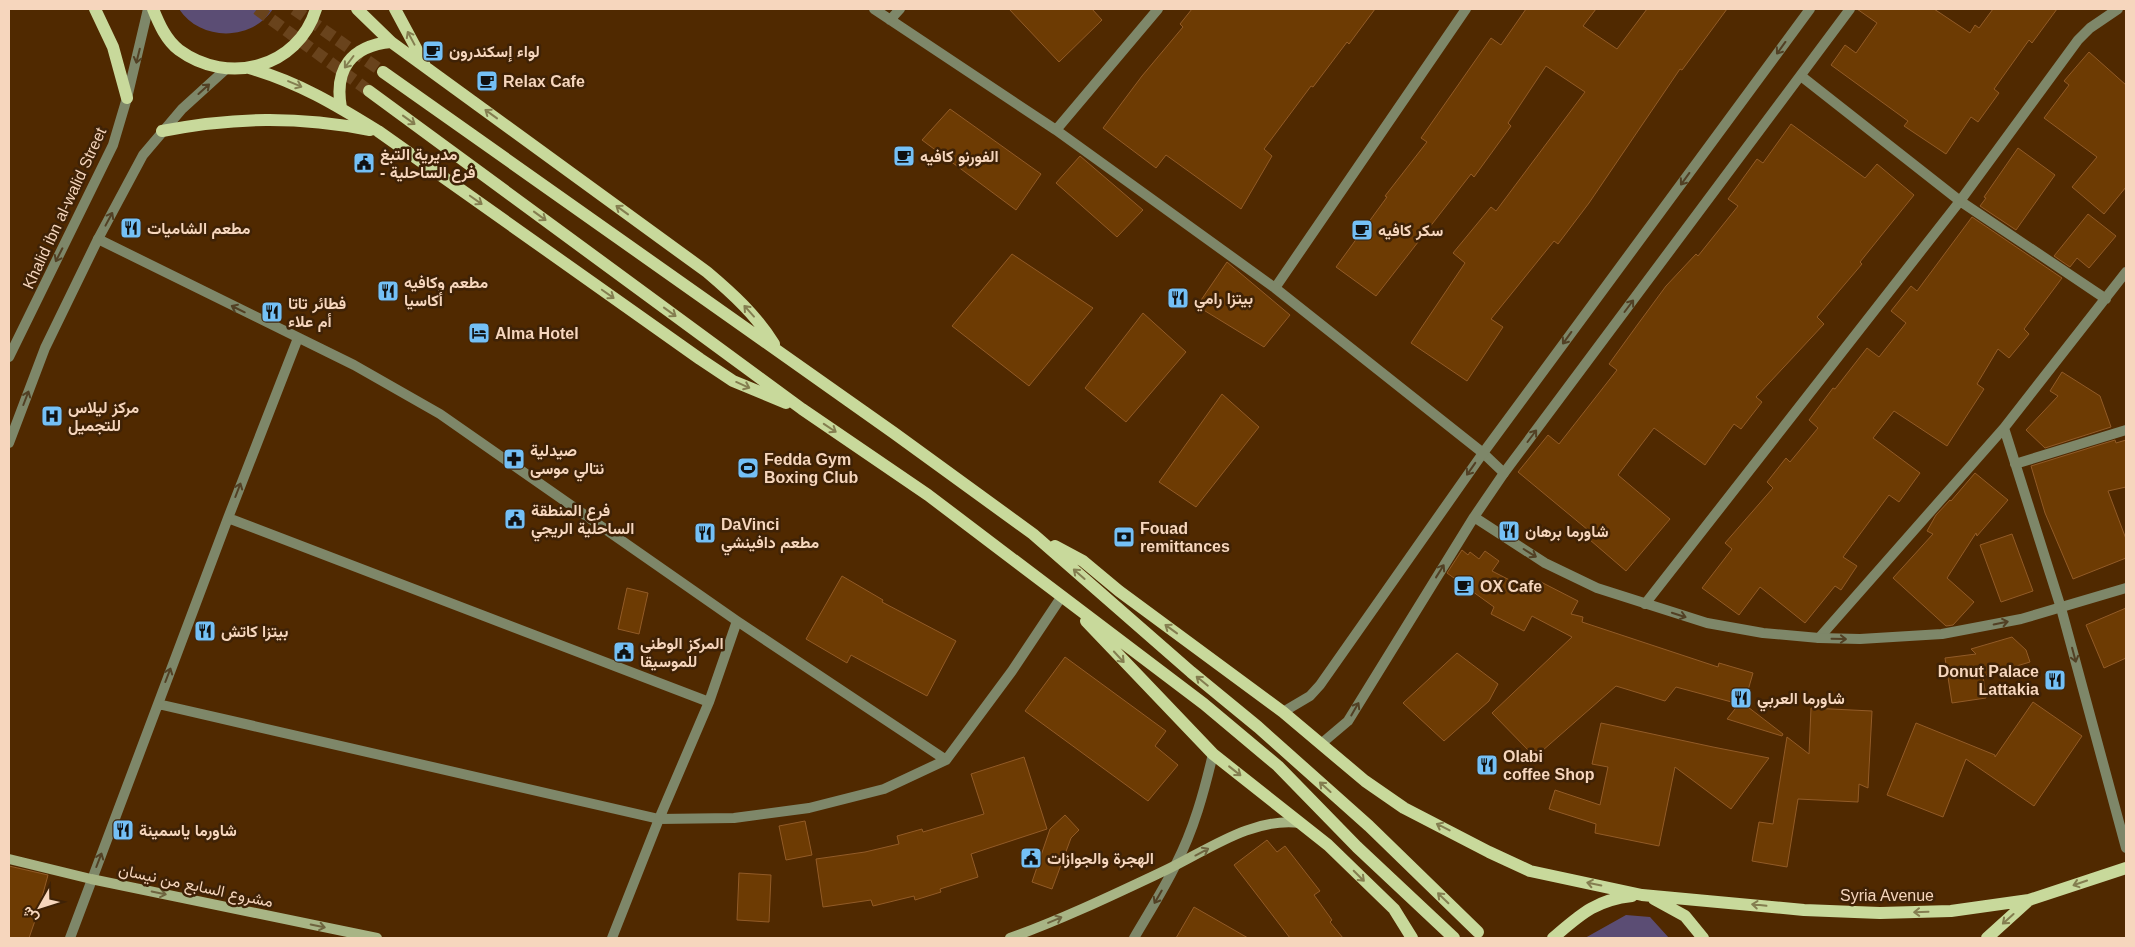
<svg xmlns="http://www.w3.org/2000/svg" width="2135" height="947" font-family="Arial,Vazirmatn,sans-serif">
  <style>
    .green { fill: #5b4d74 }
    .building { fill: #6d3b03; stroke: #925b27 }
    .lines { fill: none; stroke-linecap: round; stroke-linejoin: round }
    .primary-tunnel { stroke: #69431c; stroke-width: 12; stroke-dasharray: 12 6; stroke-linecap: butt }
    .minor { stroke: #7e8769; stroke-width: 10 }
    .tertiary { stroke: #7e8769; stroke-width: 10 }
    .secondary { stroke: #a8b585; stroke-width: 10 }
    .primary { stroke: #c8d99b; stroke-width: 12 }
    .oneway { stroke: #847e50 }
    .oneway2 { stroke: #524024 }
    .oneway3 { stroke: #6e643f }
    .labels { text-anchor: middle; stroke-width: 5; stroke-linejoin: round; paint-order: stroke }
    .poi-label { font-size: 16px; font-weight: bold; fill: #f6d6bd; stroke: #3f2206; text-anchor: start }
    .street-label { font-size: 16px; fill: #f6d6bd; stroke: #3f2206 }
  </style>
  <rect width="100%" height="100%" fill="#502900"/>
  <path class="green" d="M179 9H273C252 41 201 42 179 9Z
    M1626 915 1650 917 1669 938H1585Z"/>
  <path class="building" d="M1009 9H1092L1102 20 1059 62Z
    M1192 9H1375L1349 44 1347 42 1313 87 1311 86 1264 149 1272 156 1241 209 1166 155 1156 168 1103 128 1142 76 1183 27 1180 24Z
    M1526 9H1596L1583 26 1617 49 1647 9H1727L1682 70 1680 69 1589 203 1558 244 1554 241 1491 319 1503 327 1467 381 1411 343 1465 263 1453 253 1491 207 1496 211 1585 92 1546 66 1508 123 1511 126 1474 177 1471 174 1376 296 1336 267 1387 197 1385 196 1427 142 1421 138 1491 38 1501 45Z
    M1857 9H1934L1970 33 1975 25 1979 28 1993 9H2057L2032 43 2029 40 1994 89 1999 93 1978 122 1971 117 1946 154 1904 126 1908 121 1831 65 1845 45 1856 53 1877 23Z
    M2089 52 2126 85V187L2104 214 2072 187 2097 157 2044 118 2069 85 2064 81Z
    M950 109 1041 174 1016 210 922 140Z
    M1791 124 1865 178 1877 164 1914 195 1860 262 1862 264 1817 317 1824 324 1756 397 1762 402 1741 429 1734 424 1705 465 1654 428 1618 475 1670 519 1626 571 1590 540 1594 535 1518 472 1548 435 1559 444 1617 370 1609 364 1638 324 1666 286 1696 254 1698 256 1738 206 1728 199 1757 159 1763 163Z
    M2018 148 2055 175 2016 230 1980 206 1986 198 1984 197Z
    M1080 156 1143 210 1117 237 1056 183Z
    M2088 214 2116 236 2089 268 2077 258 2070 267 2054 256Z
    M1972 217 2062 278 2024 329 2029 334 2009 358 1998 349 1977 384 1984 389 1947 446 1894 411 1873 438 1920 473 1899 502 1889 495 1843 557 1857 566 1841 590 1835 586 1805 623 1760 587 1739 615 1702 588 1732 549 1725 543 1773 488 1767 482 1786 458 1790 462 1818 428 1809 420 1833 388 1835 389 1867 348 1879 357 1906 323 1891 311 1911 286 1917 291Z
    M1012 254 1093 308 1029 386 952 326Z
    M1227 262 1290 315 1264 347 1197 306Z
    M1143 313 1186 352 1126 422 1085 388Z
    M2062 372 2100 396 2111 427 2045 448 2026 430 2058 396 2050 391Z
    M1222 394 1259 427 1196 507 1159 482Z
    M2115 440 2116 443 2126 440V487L2108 491 2126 539V558L2073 579 2045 513 2031 466Z
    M1975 473 2008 500 1977 536 1976 533 1947 578 1974 602 1953 625 1946 626 1893 578 1933 534 1927 531 1936 515 1950 500 1951 501Z
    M2012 534 2033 591 2001 602 1980 545Z
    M1462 550 1468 555 1470 552 1479 559 1485 551 1499 561 1492 571 1533 592 1539 581 1578 601 1571 614 1583 617 1582 622 1718 667 1719 663 1753 673 1744 704 1783 734 1782 736 1727 719 1739 704 1676 687 1665 701 1616 686 1542 751H1529L1492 713 1572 637 1532 616 1524 631 1491 614 1494 607 1447 573Z
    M842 576 883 600 882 602 956 641 927 696 851 655 847 663 806 639Z
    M627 588 648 593 639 634 618 629Z
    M2126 608V658L2104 668 2086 625Z
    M2012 637 2026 650 2030 662 1983 676 1986 698 1952 703 1945 658 1976 654 1971 649Z
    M1457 653 1498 684 1489 701 1444 741 1403 703Z
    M1065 657 1166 731 1155 746 1178 765 1148 801 1025 711Z
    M2033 702 2082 736 2034 806 1966 759 1943 817 1887 795 1916 723 1995 755V757Z
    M1811 708 1872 711 1868 788 1859 784 1858 802 1798 799 1787 867 1752 861 1759 822 1773 824 1787 737 1809 754Z
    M1601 723 1713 747 1769 758 1731 809 1675 767 1659 846 1595 833 1596 824 1549 809 1555 790 1600 805 1608 767 1592 764Z
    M1024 757 1047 829 971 854 978 877 940 889 941 892 915 900 914 896 873 906 871 900 823 907 816 859 865 852 899 844 897 836 922 829 923 832 984 814 971 774Z
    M1065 815 1079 830 1071 838 1052 889 1032 882 1050 829Z
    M805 821 812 855 786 860 779 826Z
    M1267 840 1277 852 1285 846 1320 891 1314 895 1332 920 1330 922 1343 938H1290L1234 865Z
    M9 866 48 875 38 912 29 938H9Z
    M739 873 771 875 769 922 737 920Z
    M1194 907 1248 938H1176Z"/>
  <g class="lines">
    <path class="primary-tunnel" d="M257 9 369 91
      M294 9 383 72"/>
    <path class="minor" d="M874 9 1056 130 1275 288 1483 453 1504 473
      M890 20 900 9
      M1801 76 1960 201 2106 299
      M1056 130 1158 9
      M98 239 354 365 440 414 737 621 946 760
      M1275 288 1466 9
      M2004 428 2061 608 2126 848
      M2015 464 2126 430
      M228 518 709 702
      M1645 604 1960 201 2078 40 2090 28 2118 9
      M1819 638 2004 428 2126 272
      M158 704 659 819 734 818 809 808 884 789 946 760 1012 671 1062 596
      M70 938 228 518 298 338
      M612 938 659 819 709 702 737 621
      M1134 938C1148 914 1164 889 1176 864 1194 829 1204 792 1213 754"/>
    <path class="tertiary" d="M9 357 113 145 127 98 148 9
      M9 443 45 348 98 239 143 155 182 109 226 69
      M1474 517 1545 563 1597 588 1707 623 1763 633 1819 638 1860 639 1942 634 2021 619 2126 588
      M1283 712 1310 696 1320 685 1483 453 1810 9
      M1322 743 1348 721 1474 517 1504 473 1850 9"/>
    <path class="secondary" d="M9 859 91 879 377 938
      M1010 938C1063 919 1115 894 1166 870 1208 850 1252 817 1300 823"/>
    <path class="primary" d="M95 9 113 47 127 98
      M153 9C159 24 166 40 179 50 228 86 298 68 316 9
      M357 9 391 42 707 272C733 294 756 315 774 344
      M395 9 424 63
      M249 68C298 82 336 105 378 131L700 359 733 381 786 403
      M383 72 894 433 1033 534 1191 672 1258 727 1369 826 1478 932
      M369 91 802 409 928 495 1204 704 1278 766 1357 847 1454 938
      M341 108C334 69 351 46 391 42
      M162 131C234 117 298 116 370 130
      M1055 546 1083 561 1119 591 1283 712 1365 781 1404 808 1489 852 1530 871 1642 895 1804 910 1880 913 1951 911 2029 900 2126 868
      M1086 621 1213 754 1328 845 1394 909 1412 938
      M1654 899 1685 916 1703 938
      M1553 938C1580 915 1595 900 1632 896
      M1987 938 2029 900"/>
  </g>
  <defs><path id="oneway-shaft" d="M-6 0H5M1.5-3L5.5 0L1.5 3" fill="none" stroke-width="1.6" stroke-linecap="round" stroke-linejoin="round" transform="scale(1.25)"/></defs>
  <g class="oneway">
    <use href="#oneway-shaft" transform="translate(411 38) rotate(-118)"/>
    <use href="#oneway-shaft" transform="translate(349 62) rotate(127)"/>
    <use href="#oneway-shaft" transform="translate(295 84) rotate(23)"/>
    <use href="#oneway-shaft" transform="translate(491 114) rotate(-144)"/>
    <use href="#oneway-shaft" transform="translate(409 120) rotate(36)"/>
    <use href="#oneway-shaft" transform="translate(476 200) rotate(35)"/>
    <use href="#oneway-shaft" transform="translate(622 210) rotate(-144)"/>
    <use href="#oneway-shaft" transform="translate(540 216) rotate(36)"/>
    <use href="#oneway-shaft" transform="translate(608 294) rotate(35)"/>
    <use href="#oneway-shaft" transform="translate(749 311) rotate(-132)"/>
    <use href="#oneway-shaft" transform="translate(670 312) rotate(36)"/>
    <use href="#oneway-shaft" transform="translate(743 385) rotate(24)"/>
    <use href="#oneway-shaft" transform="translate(830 428) rotate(34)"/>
    <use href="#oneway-shaft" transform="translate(1079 574) rotate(-139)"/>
    <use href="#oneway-shaft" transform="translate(1171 629) rotate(-144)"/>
    <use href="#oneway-shaft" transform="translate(1119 657) rotate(47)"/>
    <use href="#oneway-shaft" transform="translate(1202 681) rotate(-141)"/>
    <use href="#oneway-shaft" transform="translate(1235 771) rotate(38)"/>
    <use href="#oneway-shaft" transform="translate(1325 787) rotate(-138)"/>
    <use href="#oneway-shaft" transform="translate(1443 827) rotate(-153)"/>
    <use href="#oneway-shaft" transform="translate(1359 876) rotate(45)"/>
    <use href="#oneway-shaft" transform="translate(2080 883) rotate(161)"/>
    <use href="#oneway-shaft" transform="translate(1594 884) rotate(-168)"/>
    <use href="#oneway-shaft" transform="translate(1443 898) rotate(-136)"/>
    <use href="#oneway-shaft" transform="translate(1759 905) rotate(-174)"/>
    <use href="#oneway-shaft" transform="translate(1921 912) rotate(178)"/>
    <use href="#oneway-shaft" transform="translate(2008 919) rotate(138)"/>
  </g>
  <g class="oneway2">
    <use href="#oneway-shaft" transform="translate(1781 48) rotate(126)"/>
    <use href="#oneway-shaft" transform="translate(138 56) rotate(104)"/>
    <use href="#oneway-shaft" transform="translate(204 89) rotate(-42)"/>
    <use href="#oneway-shaft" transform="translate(1685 179) rotate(126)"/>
    <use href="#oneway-shaft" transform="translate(109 219) rotate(-62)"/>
    <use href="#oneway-shaft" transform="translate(59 255) rotate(117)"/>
    <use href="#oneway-shaft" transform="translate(1629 306) rotate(-53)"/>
    <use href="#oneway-shaft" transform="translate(238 309) rotate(-154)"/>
    <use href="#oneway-shaft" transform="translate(1567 338) rotate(126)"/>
    <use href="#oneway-shaft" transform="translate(26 398) rotate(-69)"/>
    <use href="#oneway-shaft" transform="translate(1532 436) rotate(-53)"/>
    <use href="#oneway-shaft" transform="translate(1471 469) rotate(125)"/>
    <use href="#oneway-shaft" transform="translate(238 490) rotate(-69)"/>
    <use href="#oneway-shaft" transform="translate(1530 553) rotate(32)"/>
    <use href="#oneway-shaft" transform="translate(1440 571) rotate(-58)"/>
    <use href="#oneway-shaft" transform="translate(1679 615) rotate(18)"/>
    <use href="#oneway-shaft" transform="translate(2001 623) rotate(-12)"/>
    <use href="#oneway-shaft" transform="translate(1839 639) rotate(1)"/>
    <use href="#oneway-shaft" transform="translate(2074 655) rotate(75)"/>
    <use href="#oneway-shaft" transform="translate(168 675) rotate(-69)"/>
    <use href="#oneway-shaft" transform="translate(1355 709) rotate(-60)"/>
    <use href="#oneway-shaft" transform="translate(99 860) rotate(-69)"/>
    <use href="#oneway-shaft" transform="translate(1158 897) rotate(120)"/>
  </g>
  <g class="oneway3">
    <use href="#oneway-shaft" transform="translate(1202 852) rotate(-28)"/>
    <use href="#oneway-shaft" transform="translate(159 893) rotate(12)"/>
    <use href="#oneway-shaft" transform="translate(1055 920) rotate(-23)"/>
    <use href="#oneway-shaft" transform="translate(318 926) rotate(12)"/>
  </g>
  <defs>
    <g id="cafe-square" transform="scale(1.125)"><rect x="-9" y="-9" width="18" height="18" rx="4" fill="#74c0f6" stroke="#3f2206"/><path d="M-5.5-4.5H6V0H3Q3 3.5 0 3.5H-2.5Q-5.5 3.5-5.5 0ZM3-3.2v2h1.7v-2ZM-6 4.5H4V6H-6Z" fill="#111"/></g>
    <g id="civic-square" transform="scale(1.125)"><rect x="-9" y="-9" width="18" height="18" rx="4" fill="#74c0f6" stroke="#3f2206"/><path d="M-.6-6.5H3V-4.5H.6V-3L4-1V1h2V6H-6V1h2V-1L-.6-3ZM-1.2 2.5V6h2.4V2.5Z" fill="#111"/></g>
    <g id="restaurant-square" transform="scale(1.125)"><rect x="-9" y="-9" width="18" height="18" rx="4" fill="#74c0f6" stroke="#3f2206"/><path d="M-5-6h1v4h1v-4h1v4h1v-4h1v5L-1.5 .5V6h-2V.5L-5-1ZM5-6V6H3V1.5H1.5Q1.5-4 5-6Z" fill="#111"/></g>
    <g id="hotel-square" transform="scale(1.125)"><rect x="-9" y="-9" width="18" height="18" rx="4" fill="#74c0f6" stroke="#3f2206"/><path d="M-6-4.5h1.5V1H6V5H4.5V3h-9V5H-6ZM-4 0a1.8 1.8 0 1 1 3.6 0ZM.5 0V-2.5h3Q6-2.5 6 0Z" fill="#111"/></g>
    <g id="hospital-square" transform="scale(1.125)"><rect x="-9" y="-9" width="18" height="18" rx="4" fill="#74c0f6" stroke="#3f2206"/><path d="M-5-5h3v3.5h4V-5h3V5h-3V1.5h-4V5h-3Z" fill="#111"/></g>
    <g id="pharmacy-square" transform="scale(1.125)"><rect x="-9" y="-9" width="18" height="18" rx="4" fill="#74c0f6" stroke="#3f2206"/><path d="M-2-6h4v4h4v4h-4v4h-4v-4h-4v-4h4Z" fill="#111"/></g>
    <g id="stadium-square" transform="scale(1.125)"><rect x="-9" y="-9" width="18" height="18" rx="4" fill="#74c0f6" stroke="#3f2206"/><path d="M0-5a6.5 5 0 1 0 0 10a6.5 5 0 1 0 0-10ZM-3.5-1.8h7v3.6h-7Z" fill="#111"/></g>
    <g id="bank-square" transform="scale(1.125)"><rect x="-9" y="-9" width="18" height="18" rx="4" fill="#74c0f6" stroke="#3f2206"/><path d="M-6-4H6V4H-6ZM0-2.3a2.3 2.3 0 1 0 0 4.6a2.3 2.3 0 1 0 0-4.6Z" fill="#111"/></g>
  </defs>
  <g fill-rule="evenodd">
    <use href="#cafe-square" x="433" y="51"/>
    <use href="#cafe-square" x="487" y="81"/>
    <use href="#cafe-square" x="904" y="156"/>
    <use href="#civic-square" x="364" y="163"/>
    <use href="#restaurant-square" x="131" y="228"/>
    <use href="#cafe-square" x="1362" y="230"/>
    <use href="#restaurant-square" x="388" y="291"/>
    <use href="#restaurant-square" x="1178" y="298"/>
    <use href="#restaurant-square" x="272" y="312"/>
    <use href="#hotel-square" x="479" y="333"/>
    <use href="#hospital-square" x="52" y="416"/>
    <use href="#pharmacy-square" x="514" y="459"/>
    <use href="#stadium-square" x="748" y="468"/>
    <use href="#civic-square" x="515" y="519"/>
    <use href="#restaurant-square" x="1509" y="531"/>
    <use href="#restaurant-square" x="705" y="533"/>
    <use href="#bank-square" x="1124" y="537"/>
    <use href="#cafe-square" x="1464" y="586"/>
    <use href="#restaurant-square" x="205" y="631"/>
    <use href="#civic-square" x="624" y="652"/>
    <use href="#restaurant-square" x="2055" y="680"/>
    <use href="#restaurant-square" x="1741" y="698"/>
    <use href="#restaurant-square" x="1487" y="765"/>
    <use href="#restaurant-square" x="123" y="830"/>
    <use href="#civic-square" x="1031" y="858"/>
  </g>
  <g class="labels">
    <g class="poi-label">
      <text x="449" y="57">لواء إسكندرون</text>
      <text x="503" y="87">Relax Cafe</text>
      <text x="380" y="160">مديرية التبغ<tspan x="380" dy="18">- فرع الساحلية</tspan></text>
      <text x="920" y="162">الفورنو كافيه</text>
      <text x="147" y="234">مطعم الشاميات</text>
      <text x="1378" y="236">سكر كافيه</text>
      <text x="404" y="288">مطعم وكافيه<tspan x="404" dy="18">أكاسيا</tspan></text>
      <text x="1194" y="304">بيتزا رامي</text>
      <text x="288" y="309">فطائر تاتا<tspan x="288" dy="18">أم علاء</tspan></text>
      <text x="495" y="339">Alma Hotel</text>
      <text x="68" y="413">مركز ليلاس<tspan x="68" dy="18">للتجميل</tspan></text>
      <text x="530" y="456">صيدلية<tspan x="530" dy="18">نتالي موسى</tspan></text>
      <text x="764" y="465">Fedda Gym<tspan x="764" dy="18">Boxing Club</tspan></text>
      <text x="531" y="516">فرع المنطقة<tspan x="531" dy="18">الساحلية الريجي</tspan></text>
      <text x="721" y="530">DaVinci<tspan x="721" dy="18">مطعم دافينشي</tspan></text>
      <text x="1140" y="534">Fouad<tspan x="1140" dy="18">remittances</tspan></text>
      <text x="1525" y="537">شاورما برهان</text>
      <text x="1480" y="592">OX Cafe</text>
      <text x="221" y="637">بيتزا كاتش</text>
      <text x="640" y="649">المركز الوطني<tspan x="640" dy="18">للموسيقا</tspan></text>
      <text x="2039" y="677" text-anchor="end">Donut Palace<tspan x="2039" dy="18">Lattakia</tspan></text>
      <text x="1757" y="704">شاورما العربي</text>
      <text x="1503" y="762">Olabi<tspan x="1503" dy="18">coffee Shop</tspan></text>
      <text x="139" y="836">شاورما ياسمينة</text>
      <text x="1047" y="864">الهجرة والجوازات</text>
    </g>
    <g class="street-label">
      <text transform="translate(64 208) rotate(-65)" y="6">Khalid ibn al-walid Street</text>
      <text transform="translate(196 885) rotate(12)" y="6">مشروع السابع من نيسان</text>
      <text x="1887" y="901">Syria Avenue</text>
    </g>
  </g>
  <rect width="2135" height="947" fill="none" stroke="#f6d6bd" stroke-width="20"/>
  <g transform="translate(40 907) rotate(231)" stroke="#3f2206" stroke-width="4" paint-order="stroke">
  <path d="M0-4L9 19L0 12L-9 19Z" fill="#f6d6bd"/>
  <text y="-8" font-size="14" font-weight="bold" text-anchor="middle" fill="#f6d6bd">ش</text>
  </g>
</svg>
